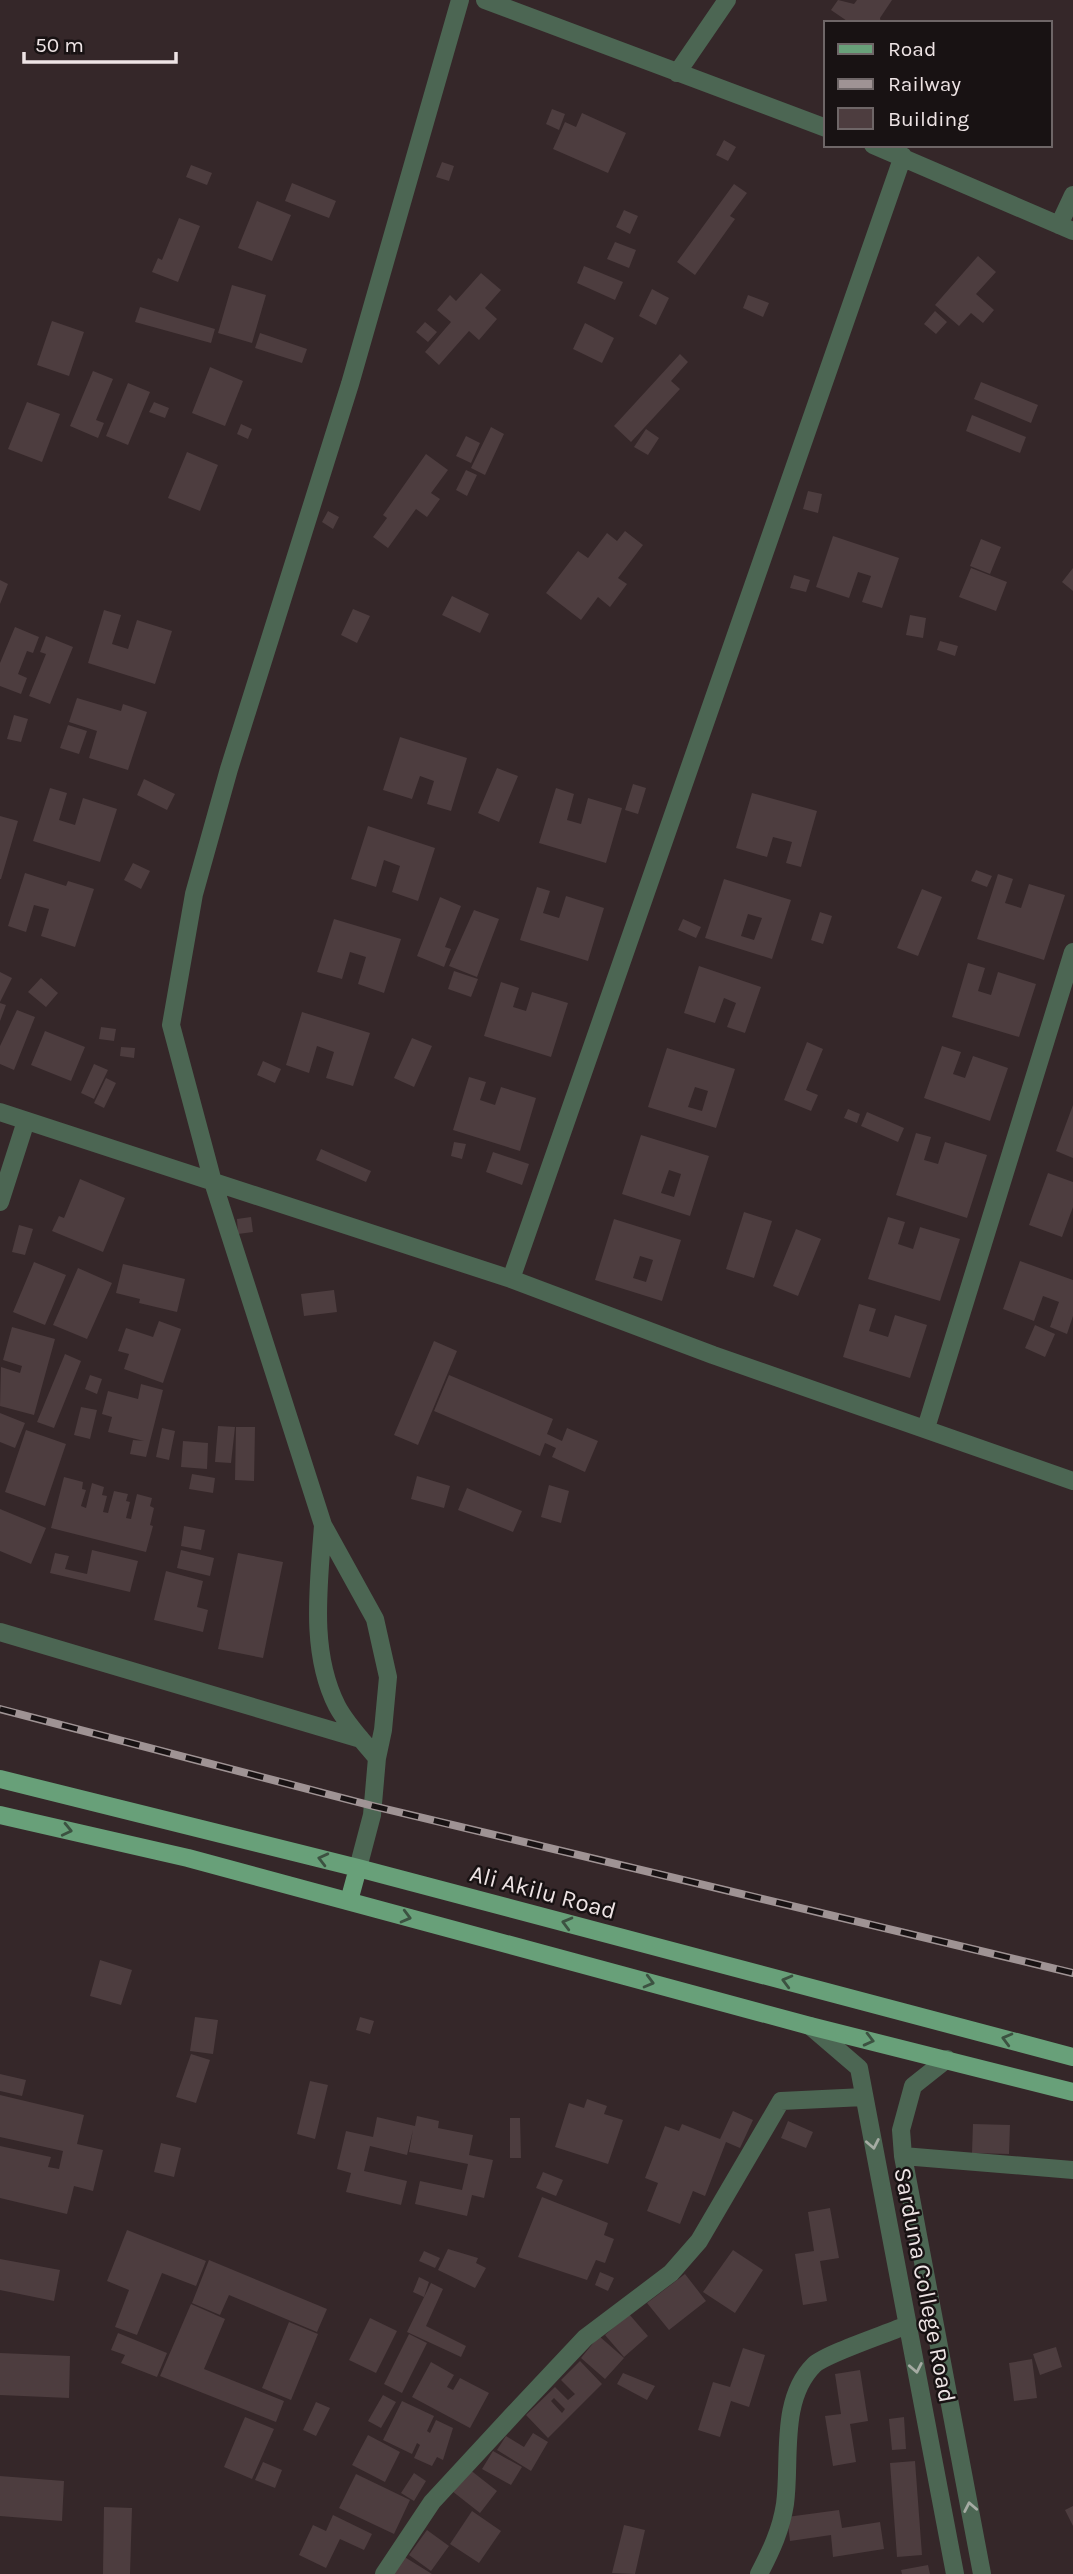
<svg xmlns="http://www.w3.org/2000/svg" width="1073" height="2574" font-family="Karla,sans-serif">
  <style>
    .building { fill: #4d3d3f; fill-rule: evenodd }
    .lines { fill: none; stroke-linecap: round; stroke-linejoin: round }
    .minor { stroke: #4c6653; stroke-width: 18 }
    .major { stroke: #68a079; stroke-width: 18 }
    .rail-casing { stroke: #9f9394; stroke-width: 8 }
    .rail { stroke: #181213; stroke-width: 5; stroke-dasharray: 16; stroke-linecap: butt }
    .oneway { stroke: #3c5241 }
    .oneway2 { stroke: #a5aba3 }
    .labels { text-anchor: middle; stroke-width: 5; stroke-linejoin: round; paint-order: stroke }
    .street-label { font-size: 24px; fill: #eee4e5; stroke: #181213 }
  </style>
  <rect width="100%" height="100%" fill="#352729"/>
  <path class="building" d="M838 0 854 4 857 0H892L880 18 881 23H850L831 10Z
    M552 109 565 114 559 130 546 124Z
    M582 113 626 133 608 173 553 149 565 122 576 127Z
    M724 140 736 147 728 161 716 155Z
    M442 162 454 166 449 181 436 177Z
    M191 165 212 173 207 185 186 177Z
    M292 183 336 201 329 218 285 201Z
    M734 184 747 193 730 216 735 219 695 275 677 262Z
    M257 201 291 215 272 261 238 248Z
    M624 210 638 216 630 234 616 227Z
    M179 218 200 226 178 282 152 272 158 258 162 260Z
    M615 242 636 250 629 268 607 259Z
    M978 256 996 272 976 294 994 310 983 323 971 313 959 326 935 305Z
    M584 266 623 282 615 300 577 283Z
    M481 273 501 290 485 308 497 319 479 340 469 331 439 365 425 352 451 322 437 310 450 295 456 301Z
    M232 285 266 295 252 343 218 333Z
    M652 289 669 298 656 325 639 316Z
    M748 295 769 303 763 317 743 308Z
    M140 307 215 329 211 343 135 322Z
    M935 311 947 322 936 334 924 324Z
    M52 321 84 332 69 376 37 365Z
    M425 322 437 332 428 342 416 332Z
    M585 323 614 338 602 363 573 349Z
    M260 333 307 349 302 363 255 348Z
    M680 354 688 362 671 381 680 389 631 442 614 426Z
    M210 367 243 381 225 426 192 413Z
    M93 371 113 379 96 420 104 423 98 438 70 426Z
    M981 382 1038 405 1031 423 974 399Z
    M128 383 150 392 128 445 106 436Z
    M27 402 60 414 42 462 8 449Z
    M154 402 169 408 165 418 149 412Z
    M972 415 1026 437 1020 453 966 431Z
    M241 424 252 429 248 439 237 434Z
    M491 427 504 434 485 475 471 468Z
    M646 429 659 438 648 455 634 447Z
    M466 436 480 443 471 463 456 456Z
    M187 452 218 465 200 511 168 498Z
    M426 454 448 470 431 493 440 499 427 517 416 509 388 548 373 537 387 518 383 515Z
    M466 470 477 475 467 496 456 490Z
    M808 491 822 494 818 513 803 509Z
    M328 511 339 517 333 529 322 522Z
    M625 531 643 545 618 578 627 584 610 607 598 597 581 620 546 593 578 551 588 558 607 533 617 541Z
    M833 536 899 558 882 608 862 602 871 576 858 572 849 598 816 587Z
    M981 539 1001 547 990 574 970 566Z
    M971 568 1007 582 996 611 959 597Z
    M1073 568V591L1062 582Z
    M794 575 810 580 806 592 790 588Z
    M0 580 8 584 0 604Z
    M452 596 489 614 480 633 442 615Z
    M353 609 370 616 357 643 341 635Z
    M104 610 121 615 112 644 128 649 137 620 172 631 155 684 88 663Z
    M910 615 926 618 923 638 906 635Z
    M15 627 39 637 33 653 27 651 18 674 27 678 21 694 0 686V663Z
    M46 636 73 647 50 704 29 696 46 654 40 652Z
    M940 641 958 646 955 656 937 650Z
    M77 698 121 711 123 704 147 712 128 770 89 758 97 731 69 722Z
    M14 715 28 719 21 742 7 739Z
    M68 725 87 731 79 754 60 748Z
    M400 737 467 758 451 811 427 804 434 781 420 776 412 799 383 790Z
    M497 768 518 776 499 822 478 813Z
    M144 779 175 794 167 810 137 795Z
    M633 784 646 788 638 814 625 810Z
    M50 788 67 793 59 820 75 825 83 798 117 809 100 862 33 841Z
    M556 788 574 794 567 820 581 824 588 798 622 808 606 863 539 843Z
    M752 793 817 811 801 867 786 863 792 842 773 837 767 857 736 848Z
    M0 816 18 821 1 879H0Z
    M368 826 435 848 418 901 392 892 400 866 384 860 376 887 351 879Z
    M133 863 150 871 141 889 124 880Z
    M976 870 992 876 987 887 971 881Z
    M25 873 66 886 68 881 94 889 75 947 41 936 49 909 34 905 26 932 8 926Z
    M998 874 1013 879 1005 903 1021 908 1029 884 1065 895 1044 960 977 939Z
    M724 879 791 900 772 959 705 938ZM748 914 762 918 754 940 741 936Z
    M537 887 550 891 543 913 559 918 566 896 604 908 588 961 520 940Z
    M922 889 942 897 918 956 897 948Z
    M440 897 461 906 445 947 451 949 444 967 417 956Z
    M474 910 499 919 477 977 449 966Z
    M820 912 832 916 823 944 811 940Z
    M334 919 401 939 384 993 358 984 366 957 350 952 342 979 317 972Z
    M683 919 701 927 696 938 678 930Z
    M968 963 985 968 978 991 991 995 998 972 1036 984 1019 1037 952 1017Z
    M699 966 761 987 745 1033 727 1027 736 1003 724 998 715 1023 684 1013Z
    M454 971 478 979 471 997 448 989Z
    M0 972 12 978 0 1002Z
    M41 978 58 993 46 1007 28 992Z
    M501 982 519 988 513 1007 526 1011 532 992 568 1003 551 1057 484 1036Z
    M0 1003 6 1005 0 1021Z
    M17 1010 35 1017 14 1070 0 1064V1046Z
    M302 1012 370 1033 353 1086 326 1078 334 1052 317 1046 309 1073 286 1065Z
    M101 1027 116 1029 114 1041 99 1039Z
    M45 1031 85 1047 71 1081 31 1065Z
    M412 1038 432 1046 414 1087 394 1078Z
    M807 1042 823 1049 806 1090 818 1095 811 1111 784 1100Z
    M942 1046 961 1052 953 1074 965 1078 973 1056 1008 1068 990 1121 924 1098Z
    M121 1047 135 1048 134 1058 120 1056Z
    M667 1048 735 1069 716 1128 648 1107ZM695 1087 708 1091 702 1111 688 1107Z
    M263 1061 281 1069 275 1083 257 1075Z
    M94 1064 108 1070 94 1099 81 1093Z
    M469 1077 486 1082 480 1100 495 1105 501 1087 536 1098 520 1151 453 1130Z
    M106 1078 116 1083 104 1108 94 1103Z
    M1073 1105V1158L1056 1151Z
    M848 1109 860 1114 857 1123 844 1118Z
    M867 1112 904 1128 898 1142 861 1126Z
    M916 1133 931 1137 924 1160 938 1164 945 1142 987 1155 967 1218 896 1195Z
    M641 1135 709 1156 690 1216 622 1194ZM669 1170 681 1174 674 1197 661 1193Z
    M454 1142 466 1144 462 1159 451 1156Z
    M321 1149 371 1171 366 1182 316 1160Z
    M493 1152 529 1164 522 1185 486 1172Z
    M1048 1173 1073 1182V1207L1062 1237 1029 1225Z
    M80 1179 125 1198 103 1252 52 1231 59 1216 64 1218Z
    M744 1212 772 1221 754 1278 726 1269Z
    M251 1217 253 1232 238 1234 237 1219Z
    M888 1217 905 1222 898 1244 913 1249 920 1227 960 1239 940 1301 868 1279Z
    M614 1219 681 1240 662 1301 595 1280ZM640 1256 653 1260 646 1282 633 1278Z
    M19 1225 33 1229 25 1255 12 1252Z
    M796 1229 821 1239 798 1296 773 1286Z
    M1020 1261 1073 1280V1316L1067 1334 1050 1327 1059 1302 1043 1296 1034 1321 1003 1309Z
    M34 1262 66 1275 45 1325 13 1312Z
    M123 1264 185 1279 177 1312 139 1303 140 1299 116 1293Z
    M78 1268 112 1283 87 1339 53 1325Z
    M334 1290 337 1312 304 1316 301 1294Z
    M859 1304 876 1309 869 1331 888 1337 895 1315 927 1325 910 1378 843 1357Z
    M159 1321 181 1329 163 1383 124 1369 129 1354 118 1351 126 1328 153 1337Z
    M1035 1325 1055 1334 1045 1357 1025 1348Z
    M12 1327 55 1339 34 1415 0 1406 1 1367 20 1373 22 1366 3 1360Z
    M434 1341 457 1351 418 1445 394 1435Z
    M65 1354 81 1361 54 1428 37 1422Z
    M90 1375 102 1379 97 1394 85 1389Z
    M449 1375 553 1419 547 1434 562 1441 567 1428 598 1441 585 1472 552 1457 556 1448 545 1443 540 1456 434 1411Z
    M141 1384 163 1390 146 1457 130 1454 133 1440 144 1441 108 1432 112 1417 102 1414 108 1391 138 1399Z
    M81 1407 97 1410 90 1439 74 1435Z
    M0 1413 25 1423 15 1448 0 1442Z
    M218 1426 235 1427 231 1463 215 1462Z
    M236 1427H255L254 1481 235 1480Z
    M162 1428 175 1431 169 1460 156 1457Z
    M26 1430 66 1444 45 1506 5 1492Z
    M183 1441 208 1443 207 1469 181 1467Z
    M192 1474 215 1478 213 1493 189 1489Z
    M417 1476 450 1486 444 1508 411 1499Z
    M64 1477 83 1482 82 1489 86 1490 81 1506 86 1508 92 1483 104 1487 102 1495 107 1496 103 1512 108 1513 114 1491 128 1494 126 1501 130 1502 126 1518 131 1519 137 1494 152 1498 150 1506 154 1508 150 1525 153 1526 146 1552 51 1528Z
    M549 1485 569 1491 561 1523 541 1517Z
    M467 1488 522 1511 513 1532 458 1510Z
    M0 1509 46 1528 31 1564 0 1551Z
    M184 1526 205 1530 201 1550 181 1546Z
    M92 1550 138 1561 130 1592 50 1573 55 1553 69 1556 65 1569 87 1574Z
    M181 1550 214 1558 210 1576 177 1568Z
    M238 1553 283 1562 263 1658 218 1649Z
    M166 1571 203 1581 197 1607 208 1610 203 1632 154 1620Z
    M100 1960 132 1970 121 2005 90 1996Z
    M195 2017 218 2020 213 2054 190 2051Z
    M360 2017 374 2021 370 2034 356 2030Z
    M191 2054 210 2060 196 2103 176 2097Z
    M0 2074 26 2080 22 2096 0 2091Z
    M310 2081 328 2085 315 2139 297 2134Z
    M0 2095 84 2115 77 2144 103 2150 93 2191 74 2186 67 2214 0 2198V2146L51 2157 48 2167 59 2169 63 2151 0 2137Z
    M587 2099 607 2106 604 2114 623 2120 608 2164 555 2147 569 2103 584 2108Z
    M733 2111 753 2120 740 2148 726 2142 705 2196 693 2191 680 2224 647 2211 658 2183 645 2178 665 2126 679 2131 682 2124 720 2139Z
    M417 2116 439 2121 438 2128 473 2135 469 2155 493 2160 484 2198 472 2195 467 2216 415 2204 420 2181 462 2190 468 2164 409 2152 413 2130 407 2155 370 2146 364 2171 407 2181 401 2205 346 2192 351 2173 337 2169 346 2131 373 2137 377 2117 415 2126Z
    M510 2118H520L521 2158H510Z
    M788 2121 813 2132 806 2148 781 2138Z
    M973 2124 1010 2125 1009 2154 972 2153Z
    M161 2143 181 2148 174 2177 154 2172Z
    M543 2172 563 2180 556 2196 536 2188Z
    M542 2197 608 2223 604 2235 614 2239 605 2263 596 2260 587 2280 518 2257Z
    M830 2208 839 2258 820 2261 827 2301 803 2305 795 2254 814 2251 808 2212Z
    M127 2230 206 2261 196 2286 162 2273 137 2335 115 2327 129 2290 107 2281Z
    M448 2249 478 2258 476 2263 486 2268 475 2288 438 2270Z
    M733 2250 763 2270 735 2313 703 2292Z
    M424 2251 440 2258 435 2268 419 2261Z
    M0 2259 60 2270 54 2301 0 2290Z
    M209 2260 327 2309 317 2332 229 2295 220 2315 192 2303Z
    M600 2272 614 2278 608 2291 595 2285Z
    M685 2274 706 2301 669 2330 647 2303Z
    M419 2277 429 2282 424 2297 413 2292Z
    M431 2283 443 2289 426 2326 466 2346 461 2357 407 2332Z
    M191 2304 225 2319 204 2369 284 2401 276 2422 160 2376Z
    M629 2314 648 2336 624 2357 605 2335Z
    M370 2318 397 2331 376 2373 349 2360Z
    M289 2322 318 2334 291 2400 262 2388Z
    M118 2333 167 2353 157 2377 121 2363 125 2355 111 2350Z
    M409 2334 427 2343 402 2393 384 2384Z
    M599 2336 624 2358 605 2379 581 2358Z
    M1056 2347 1062 2367 1040 2375 1033 2354Z
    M743 2348 765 2355 749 2407 731 2401 720 2437 698 2430 713 2382 730 2387Z
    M0 2353 70 2356 69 2398 0 2395Z
    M1032 2359 1037 2398 1014 2401 1009 2363Z
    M580 2361 602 2384 548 2438 526 2415 555 2387 568 2400 575 2394 561 2380ZM554 2398 565 2409 562 2413 551 2401Z
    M431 2362 454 2375 447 2387 453 2390 460 2378 489 2393 470 2428 412 2397Z
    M860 2370 868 2421 850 2424 856 2462 833 2466 825 2416 841 2414 835 2374Z
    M623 2373 655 2386 647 2400 617 2384Z
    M383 2395 396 2402 381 2428 368 2421Z
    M402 2401 434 2416 427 2431 430 2433 436 2420 453 2428 443 2460 437 2457 432 2466 414 2458 420 2445 417 2443 412 2454 383 2440Z
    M316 2402 330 2408 316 2436 303 2430Z
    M245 2417 274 2429 252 2479 224 2467Z
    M904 2417 906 2449 892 2450 889 2419Z
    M533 2433 548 2442 531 2471 497 2450 506 2436 524 2447Z
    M368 2435 400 2452 385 2482 352 2465Z
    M493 2451 522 2467 511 2485 482 2469Z
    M915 2461 922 2555 897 2557 890 2463Z
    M263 2462 282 2470 275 2488 255 2480Z
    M469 2469 497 2491 480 2513 452 2491Z
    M414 2473 426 2481 414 2501 401 2493Z
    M356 2474 410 2500 394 2534 339 2508Z
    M0 2476 64 2481 62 2521 0 2516Z
    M1073 2506V2526L1065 2510Z
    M104 2507 132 2508 130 2574H103Z
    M839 2510 842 2528 880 2522 884 2549 833 2557 831 2535 790 2541 787 2517Z
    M472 2511 501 2531 479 2563 450 2544Z
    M333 2515 372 2534 364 2550 340 2539 326 2568 299 2555 313 2525 326 2531Z
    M624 2525 645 2530 635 2574 612 2573Z
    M427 2530 449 2546 431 2571 409 2555Z
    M403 2556 432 2574H392Z
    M928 2565 930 2574H902L901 2570Z"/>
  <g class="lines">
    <path class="minor" d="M485 0 826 128
      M677 73 727 0
      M873 145 1073 231
      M1059 225 1073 195
      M0 1112 511 1279 713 1355 1073 1481
      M0 1202 26 1121
      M511 1279 903 156
      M926 1428 1073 952
      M323 1525C319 1584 309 1651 337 1706 347 1725 364 1742 377 1758L372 1815 358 1868
      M0 1632 361 1739
      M377 1758 383 1730 388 1677 375 1619 323 1525 213 1182 171 1025 194 894 229 769 350 384 460 0
      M810 2026 859 2068 955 2574
      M947 2059 913 2086 901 2130 903 2156 982 2574
      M903 2156 1073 2170
      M384 2574 432 2502 520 2407 585 2338 671 2273 699 2241 781 2101 864 2097
      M759 2574C771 2551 781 2530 785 2504 791 2460 779 2400 814 2365 825 2354 889 2333 907 2325"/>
    <path class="major" d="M0 1779 358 1868 1073 2057
      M0 1815 188 1858 810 2026 1073 2092
      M349 1901 358 1868"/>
    <g class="rail-casing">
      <path id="rail" d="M0 1709 373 1806 1073 1973"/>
    </g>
    <use href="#rail" class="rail"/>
  </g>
  <defs><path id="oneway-chevron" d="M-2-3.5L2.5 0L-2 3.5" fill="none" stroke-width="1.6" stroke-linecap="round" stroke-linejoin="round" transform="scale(1.75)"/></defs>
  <g class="oneway">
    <use href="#oneway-chevron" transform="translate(67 1830) rotate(13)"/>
    <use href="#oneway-chevron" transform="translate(323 1859) rotate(-166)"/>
    <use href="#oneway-chevron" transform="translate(406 1917) rotate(15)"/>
    <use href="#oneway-chevron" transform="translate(567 1923) rotate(-165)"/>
    <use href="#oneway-chevron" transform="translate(787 1981) rotate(-165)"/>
    <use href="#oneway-chevron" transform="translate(649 1982) rotate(15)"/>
    <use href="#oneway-chevron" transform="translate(1007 2039) rotate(-165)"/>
    <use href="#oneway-chevron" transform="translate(869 2040) rotate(14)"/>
  </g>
  <g class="oneway2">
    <use href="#oneway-chevron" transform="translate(873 2144) rotate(79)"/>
    <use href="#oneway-chevron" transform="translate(916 2368) rotate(79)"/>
    <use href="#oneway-chevron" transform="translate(970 2507) rotate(-101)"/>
  </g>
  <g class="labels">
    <g class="street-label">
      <text transform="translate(543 1892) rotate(15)" y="8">Ali Akilu Road</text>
      <text transform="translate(925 2285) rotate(79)" y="8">Sarduna College Road</text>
    </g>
  </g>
  <rect x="824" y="21" width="228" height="126" fill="#181213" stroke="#6e6667" stroke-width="2"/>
  <rect x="838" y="44" width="35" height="10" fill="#68a079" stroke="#6e6667" stroke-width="2"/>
  <text x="888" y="56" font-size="21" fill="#eee4e5">Road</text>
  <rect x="838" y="79" width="35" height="10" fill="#9f9394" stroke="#6e6667" stroke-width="2"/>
  <text x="888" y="91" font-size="21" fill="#eee4e5">Railway</text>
  <rect x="838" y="108" width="35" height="21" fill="#4d3d3f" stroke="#6e6667" stroke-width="2"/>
  <text x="888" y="126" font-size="21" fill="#eee4e5">Building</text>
  <path d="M24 52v10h152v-10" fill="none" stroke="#eee4e5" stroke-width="3.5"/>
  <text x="35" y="52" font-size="21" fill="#eee4e5" stroke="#181213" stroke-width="5" paint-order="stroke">50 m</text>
</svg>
